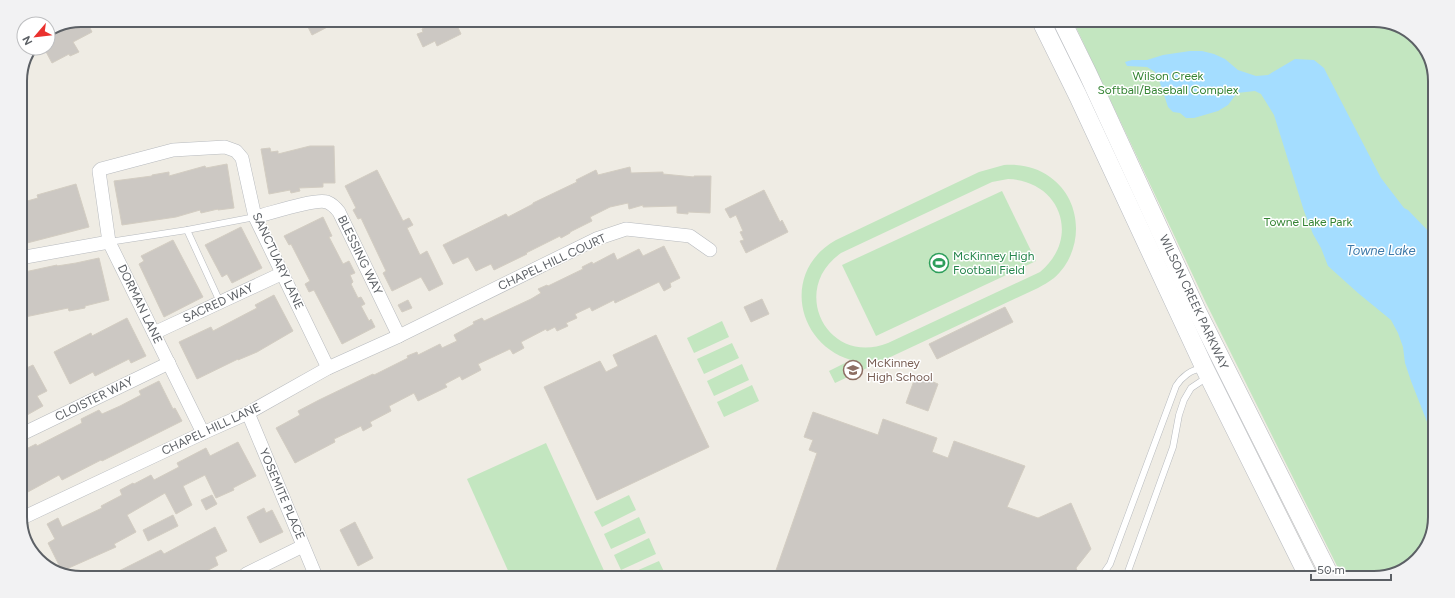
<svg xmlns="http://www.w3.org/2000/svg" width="1455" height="598" font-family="Figtree,sans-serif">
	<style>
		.green { fill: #c3e6c0; fill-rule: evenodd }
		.water { fill: #a4ddff }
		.building { fill: #ccc8c3; stroke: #d3cdc2 }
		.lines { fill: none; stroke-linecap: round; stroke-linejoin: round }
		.lane-casing { stroke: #b7babe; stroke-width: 7 }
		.street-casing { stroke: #b7babe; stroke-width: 14 }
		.secondary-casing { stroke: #b8bbc0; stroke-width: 19 }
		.lane { stroke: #fff; stroke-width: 6 }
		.street { stroke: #fff; stroke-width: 13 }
		.secondary { stroke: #fff; stroke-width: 18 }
		.labels { text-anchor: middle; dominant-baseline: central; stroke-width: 3; stroke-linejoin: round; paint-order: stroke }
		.park-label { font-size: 12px; fill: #358434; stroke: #fff }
		.street-label { font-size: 12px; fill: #5c6065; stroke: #fff }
		.leisure-label { font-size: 12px; fill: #27864d; stroke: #fff; text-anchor: start }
		.education-label { font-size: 12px; fill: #785e54; stroke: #fff; text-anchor: start }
		.water-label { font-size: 13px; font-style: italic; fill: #3d79a9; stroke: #fff }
		.rim { fill: none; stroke: #5c6065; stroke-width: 2 }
	</style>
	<rect width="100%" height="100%" fill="#efece4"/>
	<g class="green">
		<polygon points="1074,23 1397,25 1425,47 1435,78 1430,540 1408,568 1374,578 1343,578 1206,303"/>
		<path d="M1004 165C1021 164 1036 167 1050 177 1084 201 1084 252 1054 278 1049 282 1043 285 1038 288L835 383 829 371 851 360C795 343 782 270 836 240L979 172ZM1008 179C1061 181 1081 238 1040 272L888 343C828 367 788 290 841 253L992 182Z"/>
		<polygon points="1002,191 1036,261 876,336 842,265"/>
		<polygon points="722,321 729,337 694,353 687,338"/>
		<polygon points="732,343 739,358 704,374 697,359"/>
		<polygon points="742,364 749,380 714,396 707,381"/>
		<polygon points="752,385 759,401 724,417 717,402"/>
		<polygon points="546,443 606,575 510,575 467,479"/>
		<polygon points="629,495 636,510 602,527 594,512"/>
		<polygon points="639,517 646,533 611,549 604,534"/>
		<polygon points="649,538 656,554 621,570 614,555"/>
		<polygon points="659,561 666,576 627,575"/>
	</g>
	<polygon class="water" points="1190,51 1202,51 1214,54 1225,59 1238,70 1256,76 1268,75 1295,59 1314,60 1324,68 1327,74 1381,178 1404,208 1408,210 1433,236 1431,432 1411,381 1405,363 1403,347 1398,333 1391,320 1358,293 1328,266 1321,248 1313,234 1304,211 1274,115 1261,94 1255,91 1237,93 1228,105 1218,111 1194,118 1186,118 1180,113 1173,112 1168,107 1159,80 1155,72 1147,67 1127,66 1125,62 1132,60 1147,60 1163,55"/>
	<g class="building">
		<polygon points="81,20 86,20 92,32 73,42 79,52 70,56 69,54 52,63 44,48 48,48 48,34"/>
		<polygon points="305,21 339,21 312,35"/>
		<polygon points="425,21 455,21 461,34 437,46 435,41 423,47 417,34 423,32 422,29 428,26"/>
		<polygon points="310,146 334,146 335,183 323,183 323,187 299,188 300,191 291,193 290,190 269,194 261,149 270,148 271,152 278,151 278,154"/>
		<polygon points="227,164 234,208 218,210 218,209 201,213 200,210 176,217 122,225 114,181 152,176 152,175 169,172 169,176 205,166 206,168"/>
		<polygon points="630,167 631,173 663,172 663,174 694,177 694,176 711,176 710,213 688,212 688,214 677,213 677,206 643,207 643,205 629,209 628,203 610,207 590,217 592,221 570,232 570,233 561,238 560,236 526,253 527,254 494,270 491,264 476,271 468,257 453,264 443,245 506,214 508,217 533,204 533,203 577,182 576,180 596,170 598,175"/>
		<polygon points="377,170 403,221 409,218 413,225 407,228 420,255 427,251 443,284 429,291 421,277 392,291 383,273 386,271 361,218 358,219 353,210 356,208 345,186"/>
		<polygon points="76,184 89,227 27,243 27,241 20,243 20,203 38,198 37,195"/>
		<polygon points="764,190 780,222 782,220 788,232 746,253 740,241 744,240 740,232 743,231 736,215 730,218 725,209"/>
		<polygon points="323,217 332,236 329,237 343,264 349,261 355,273 350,275 353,282 351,284 358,298 361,297 365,304 361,306 369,321 371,319 375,327 342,344 314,290 309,292 305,284 310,281 291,244 289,245 284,236"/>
		<polygon points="241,227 262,268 232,283 227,274 222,277 205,245"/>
		<polygon points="173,240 203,297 164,317 139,264 144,261 141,256"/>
		<polygon points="664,246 680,278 670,283 671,287 664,291 659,282 615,303 614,300 592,311 590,307 575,314 577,318 566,323 568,326 557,331 555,327 547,331 546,329 521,342 524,348 513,354 510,349 478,364 481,370 462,380 460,376 445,384 447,387 418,401 414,393 389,406 391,411 370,422 372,426 363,431 361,426 355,429 334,439 335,442 295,463 276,428 300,415 298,411 319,400 373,374 374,375 408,358 407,356 417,352 418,355 440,344 442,348 457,341 454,335 474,324 473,322 482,318 484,321 531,299 541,293 538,289 547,285 548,286 583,269 582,267 592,262 593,264 614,253 617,260 639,249 643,256"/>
		<polygon points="99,258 109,300 85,306 85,308 69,311 68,308 25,317 24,314 20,315 20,273 57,265 57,266 76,263"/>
		<polygon points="274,295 293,331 257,352 238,360 238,359 197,379 179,342 211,327 213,331 257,308 255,305"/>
		<polygon points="762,299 769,314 751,322 744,307"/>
		<polygon points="408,300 412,308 402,312 398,305"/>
		<polygon points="1005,307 1013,322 937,359 929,344"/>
		<polygon points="127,318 146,356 131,363 129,359 95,376 93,372 70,384 54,352 91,333 92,336"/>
		<polygon points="656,335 709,447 597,500 544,387 600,361 606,372 618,366 613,355"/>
		<polygon points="33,365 47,391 37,396 43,406 20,419 20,371"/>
		<polygon points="916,375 938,384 928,411 906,403"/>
		<polygon points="159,381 173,409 175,408 182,421 102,461 101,460 62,480 59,475 26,493 20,480 20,452 36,444 37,446 82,423 81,419 99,410 102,414 120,406 141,395 139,391"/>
		<polygon points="813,412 878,435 883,419 937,438 932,452 948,458 954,441 1025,466 1007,507 1038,518 1071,503 1091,549 1076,568 1078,573 1070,577 774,576 817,453 809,450 813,440 804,437"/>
		<polygon points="238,442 256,476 233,488 234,490 216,498 205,475 183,486 192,505 176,514 165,493 127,515 136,532 114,544 116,547 62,571 48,543 55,539 47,524 58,518 62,527 102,508 101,506 122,495 120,490 133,483 134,484 151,475 154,480 179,467 177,463 206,448 210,456"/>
		<polygon points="212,495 217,504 206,510 201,500"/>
		<polygon points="264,508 266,513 272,510 283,532 260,543 247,517"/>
		<polygon points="173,515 178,526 148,541 143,530"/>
		<polygon points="355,522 373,558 358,566 340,530"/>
		<polygon points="215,527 227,551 215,557 218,565 201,574 192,574 191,570 183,574 113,574 161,550 164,554"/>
	</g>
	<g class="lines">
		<defs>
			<g id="lane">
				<polyline points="187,230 220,302"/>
				<polyline points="109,242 187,230 255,217"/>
				<path d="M1101 577 1110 564 1176 386C1181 378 1192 368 1202 369"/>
				<polyline points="1126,577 1173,447 1179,415 1184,400 1191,388 1203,380 1204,375"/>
			</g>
			<g id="street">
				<path d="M255 217C269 214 315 198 327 202 332 204 336 208 339 212L399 336"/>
				<polyline points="20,258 109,242"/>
				<polyline points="154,333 283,273"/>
				<polyline points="248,413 315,574"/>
				<polyline points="203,433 109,242 99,171 101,169 173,150 225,147 236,151 242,158 255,217 328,368"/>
				<polyline points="20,435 169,363"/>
				<polyline points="20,519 203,433 248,413 328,368 399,336 596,239 626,229 690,236 710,250"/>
				<polyline points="246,574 303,546"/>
			</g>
			<g id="secondary">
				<polyline points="1042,23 1078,96 1205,369 1309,578"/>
				<polyline points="1063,23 1088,74 1197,311 1331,578"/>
			</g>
		</defs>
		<use href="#lane" class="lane-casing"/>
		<use href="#street" class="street-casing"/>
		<use href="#secondary" class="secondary-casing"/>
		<use href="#lane" class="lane"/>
		<use href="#street" class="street"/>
		<use href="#secondary" class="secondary"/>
	</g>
	<defs>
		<symbol id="stadium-ring" viewBox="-11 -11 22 22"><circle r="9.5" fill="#fff" stroke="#2e9e5b" stroke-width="1.5"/><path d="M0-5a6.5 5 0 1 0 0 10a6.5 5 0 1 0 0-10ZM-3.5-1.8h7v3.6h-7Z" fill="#2e9e5b"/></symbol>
		<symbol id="school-ring" viewBox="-11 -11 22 22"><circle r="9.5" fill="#fff" stroke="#8d6e63" stroke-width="1.5"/><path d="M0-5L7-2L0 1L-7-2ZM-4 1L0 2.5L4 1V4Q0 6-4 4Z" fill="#8d6e63"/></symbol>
	</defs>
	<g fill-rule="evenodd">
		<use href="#stadium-ring" x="928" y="252" width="22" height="22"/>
		<use href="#school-ring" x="842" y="359" width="22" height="22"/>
	</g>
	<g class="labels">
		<g class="park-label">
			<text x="1168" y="76">Wilson Creek<tspan x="1168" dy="14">Softball/Baseball Complex</tspan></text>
			<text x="1308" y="222">Towne Lake Park</text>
		</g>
		<g class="street-label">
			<text transform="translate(360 255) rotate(64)">BLESSING WAY</text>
			<text transform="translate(278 261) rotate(65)">SANCTUARY LANE</text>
			<text transform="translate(552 262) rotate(-25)">CHAPEL HILL COURT</text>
			<text transform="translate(1194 302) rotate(65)">WILSON CREEK PARKWAY</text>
			<text transform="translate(218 303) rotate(-25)">SACRED WAY</text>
			<text transform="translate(140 304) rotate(64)">DORMAN LANE</text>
			<text transform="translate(94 399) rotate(-26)">CLOISTER WAY</text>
			<text transform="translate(211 429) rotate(-25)">CHAPEL HILL LANE</text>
			<text transform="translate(282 494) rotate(67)">YOSEMITE PLACE</text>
		</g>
		<g class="leisure-label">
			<text x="953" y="256">McKinney High<tspan x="953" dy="14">Football Field</tspan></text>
		</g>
		<g class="education-label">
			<text x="867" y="363">McKinney<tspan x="867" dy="14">High School</tspan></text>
		</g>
		<g class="water-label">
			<text x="1381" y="250">Towne Lake</text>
		</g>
	</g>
	<path d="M0 0H1455V598H0ZM81 27H1374A54 54 0 0 1 1428 81V517A54 54 0 0 1 1374 571H81A54 54 0 0 1 27 517V81A54 54 0 0 1 81 27Z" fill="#f2f2f3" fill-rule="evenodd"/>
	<path class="rim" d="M81 27H1374A54 54 0 0 1 1428 81V517A54 54 0 0 1 1374 571H81A54 54 0 0 1 27 517V81A54 54 0 0 1 81 27Z"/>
	<g transform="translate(36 36) rotate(242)"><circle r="19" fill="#ffffff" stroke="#bebfc1"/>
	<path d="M0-3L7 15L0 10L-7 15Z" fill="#ea312e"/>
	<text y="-6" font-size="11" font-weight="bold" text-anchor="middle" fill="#5c6065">N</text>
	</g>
	<path d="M1311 574v6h80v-6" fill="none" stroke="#5c6065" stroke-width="2"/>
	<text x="1317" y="574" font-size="12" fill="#5c6065" stroke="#ffffff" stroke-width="3" paint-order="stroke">50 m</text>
</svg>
